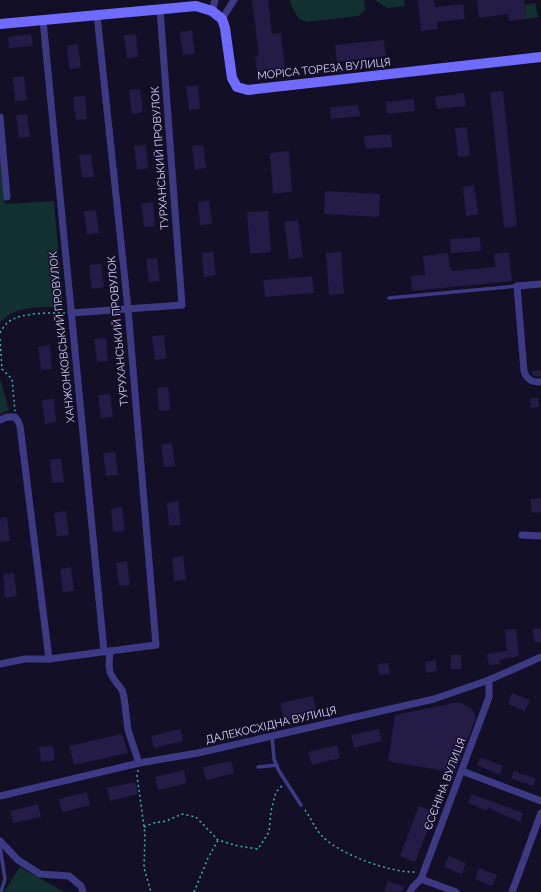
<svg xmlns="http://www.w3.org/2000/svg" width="541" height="892" font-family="Raleway,sans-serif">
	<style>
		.green { fill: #12302f }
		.building { fill: #241b47 }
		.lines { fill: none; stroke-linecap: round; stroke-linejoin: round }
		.path { stroke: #2fb8b0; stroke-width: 1.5; stroke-dasharray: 2 3; stroke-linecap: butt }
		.lane { stroke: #3d3a85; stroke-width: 3.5 }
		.street { stroke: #3d3a85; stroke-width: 7 }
		.secondary { stroke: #6f6bff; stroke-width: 10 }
		.labels { text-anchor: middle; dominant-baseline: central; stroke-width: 3; stroke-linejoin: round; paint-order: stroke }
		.street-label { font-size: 11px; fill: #d9d4ff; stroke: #130f26 }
	</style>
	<rect width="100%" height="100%" fill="#130f26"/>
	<g class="green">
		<polygon points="290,0 364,0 365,10 358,16 307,22 299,19 292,7"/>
		<polygon points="375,0 404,0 405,6 387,8"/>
		<polygon points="535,3 538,17 526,19 524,5"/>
		<path d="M0 160 5 204 54 201 63 307C41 307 17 305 0 322Z"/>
		<polygon points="0,379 9,410 0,414"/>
		<polygon points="20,867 64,892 4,892"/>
	</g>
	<g class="building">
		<polygon points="252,0 268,0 272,34 281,33 285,68 257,71 255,57 259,56"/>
		<polygon points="418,0 434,0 435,7 463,4 465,19 437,22 438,29 421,31"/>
		<polygon points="477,0 524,0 526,19 509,21 508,14 479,18"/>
		<polygon points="192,30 195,54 183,55 180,32"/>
		<polygon points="31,34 33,46 9,48 8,37"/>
		<polygon points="136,34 138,57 127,59 124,35"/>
		<polygon points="384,40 386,56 337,62 335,45"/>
		<polygon points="78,44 81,68 69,69 67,46"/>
		<polygon points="24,76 27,100 15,101 13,77"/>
		<polygon points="198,85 200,109 189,110 186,86"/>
		<polygon points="140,89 143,112 132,114 129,90"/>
		<polygon points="503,91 517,226 504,228 490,92"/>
		<polygon points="464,93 466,106 437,109 435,97"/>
		<polygon points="85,96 87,119 76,120 73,97"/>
		<polygon points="414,99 415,111 387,114 386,102"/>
		<polygon points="358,105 360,116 331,119 330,107"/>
		<polygon points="27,114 30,137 19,138 16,115"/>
		<polygon points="467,127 470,156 458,157 455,128"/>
		<polygon points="391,134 392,147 366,149 364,136"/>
		<polygon points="146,145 148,168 137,170 134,146"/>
		<polygon points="203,145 206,168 195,170 192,146"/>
		<polygon points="289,151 292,192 273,194 270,153"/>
		<polygon points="91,154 94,177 82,178 79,155"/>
		<polygon points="474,185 478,214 466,216 463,187"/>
		<polygon points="325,191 380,194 379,217 324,214"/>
		<polygon points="209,200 212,224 200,225 198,202"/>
		<polygon points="153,202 155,226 144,227 141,204"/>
		<polygon points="96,210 99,233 87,235 84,211"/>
		<polygon points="268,211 271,252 250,254 247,212"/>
		<polygon points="298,220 303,258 289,259 284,222"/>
		<polygon points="480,237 481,251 451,253 450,239"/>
		<polygon points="213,252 216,275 204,277 202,253"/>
		<polygon points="341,252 344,294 329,295 326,253"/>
		<polygon points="509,252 512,281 412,291 411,276 425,275 423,256 448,253 450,268 453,271 495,267 494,254"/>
		<polygon points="157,258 160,281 149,282 146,259"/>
		<polygon points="101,264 104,287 92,289 89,265"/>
		<polygon points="312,276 314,293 265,297 263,280"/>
		<polygon points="164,335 166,358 155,360 152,336"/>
		<polygon points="106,338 108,361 97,362 94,339"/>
		<polygon points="50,345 52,369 41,370 38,347"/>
		<polygon points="541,370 541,377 532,375 532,371"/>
		<polygon points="168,387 171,410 159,411 157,388"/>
		<polygon points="110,394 113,417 101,418 98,395"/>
		<polygon points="530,398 538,398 539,407 531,408"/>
		<polygon points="54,399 56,422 45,424 42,400"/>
		<polygon points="172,443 175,466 164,467 161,444"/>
		<polygon points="115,452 118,475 106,476 103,453"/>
		<polygon points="61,458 64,482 52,483 50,460"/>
		<polygon points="541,498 541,512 532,513 530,499"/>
		<polygon points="178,501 181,525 169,526 167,503"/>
		<polygon points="122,507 125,531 113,532 111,509"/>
		<polygon points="66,511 69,535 57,536 54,513"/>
		<polygon points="7,517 10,541 0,542 0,518"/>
		<polygon points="183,556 186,580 174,581 172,558"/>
		<polygon points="127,561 130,585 119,586 116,563"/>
		<polygon points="71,567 74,591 63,592 60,569"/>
		<polygon points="14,573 17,596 5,598 3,574"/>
		<polygon points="541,628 541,642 535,643 532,629"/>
		<polygon points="516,629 519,656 499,660 500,664 489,665 487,654 507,651 505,630"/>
		<rect x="451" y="655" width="10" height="14"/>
		<polygon points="436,660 437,671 426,673 425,662"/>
		<polygon points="388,663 390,674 379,675 378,664"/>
		<polygon points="512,693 530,700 525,711 508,704"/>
		<polygon points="313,696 317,714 284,721 280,703"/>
		<polygon points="459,702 472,709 476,717 455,773 388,761 395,715"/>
		<polygon points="180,729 183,741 154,748 151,736"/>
		<polygon points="379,729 382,741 354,748 351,735"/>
		<polygon points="122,734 128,753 74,765 69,746"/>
		<polygon points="337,745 340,758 312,765 308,752"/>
		<polygon points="53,746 55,760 41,762 39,747"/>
		<polygon points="480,757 503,766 500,775 477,765"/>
		<polygon points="231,761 234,773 206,780 203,767"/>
		<polygon points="184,770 187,783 158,790 155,777"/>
		<polygon points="514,771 536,779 533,786 511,778"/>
		<polygon points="135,782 138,794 110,801 107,788"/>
		<polygon points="87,792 90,805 62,812 59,799"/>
		<polygon points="472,794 523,813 520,822 488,808 487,811 468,803"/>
		<polygon points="38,804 41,817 13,823 10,811"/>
		<polygon points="419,806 435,812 415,862 400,856"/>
		<polygon points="449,856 466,863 462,874 444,867"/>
		<polygon points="479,868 497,875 492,886 475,879"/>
		<polygon points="388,881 404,887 402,892 384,892"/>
	</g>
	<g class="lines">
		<g class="path">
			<path d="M0 333C2 329 5 325 7 323 19 312 50 313 65 313"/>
			<polyline points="0,339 2,369 12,379 15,411"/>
			<polyline points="138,770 137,776 145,834 144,868 151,892"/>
			<path d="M305 810C311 818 316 831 324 838 342 855 391 873 416 872"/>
			<polyline points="144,827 153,823 166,821 182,814 196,817 218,840 238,846 258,849 269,832 271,811 276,792 283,785"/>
			<polyline points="194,892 208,858 218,840"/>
		</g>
		<g class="lane">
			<polyline points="389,298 517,286"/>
			<polyline points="272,736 274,759 279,771 301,805"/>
			<polyline points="258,767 277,765"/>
			<polyline points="0,847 5,879 1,892"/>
		</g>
		<g class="street">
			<polyline points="212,11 215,0"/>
			<polyline points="222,19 234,0"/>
			<polyline points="43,20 104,651"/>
			<polyline points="0,117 7,197"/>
			<path d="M541 284 517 286 524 371C527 380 531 382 541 382"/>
			<polyline points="71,313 182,305 160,9"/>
			<polyline points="0,420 7,417 15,417 18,421 20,426 49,659"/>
			<polyline points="522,535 541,536"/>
			<polyline points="110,651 109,665 110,672 113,678 122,690 124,697 128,730 139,763"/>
			<polyline points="0,664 25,659 49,659 156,645 128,309 97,15"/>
			<polyline points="462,771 541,801"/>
			<polyline points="0,796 139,763 198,753 434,699 489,680 541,657"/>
			<polyline points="0,841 18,860 40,874 69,876 81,886 83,892"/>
			<polyline points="421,879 456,892"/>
			<polyline points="410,892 413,887 421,879 489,697 489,680"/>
			<polyline points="512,892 541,813"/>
		</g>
		<polyline class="secondary" points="0,24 196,6 212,11 222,19 225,28 232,78 237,87 248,90 541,57"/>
	</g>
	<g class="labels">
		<g class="street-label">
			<text transform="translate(324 69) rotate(-6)">МОРІСА ТОРЕЗА ВУЛИЦЯ</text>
			<text transform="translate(160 158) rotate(-94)">ТУРХАНСЬКИЙ ПРОВУЛОК</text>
			<text transform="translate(118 331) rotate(-95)">ТУРУХАНСЬКИЙ ПРОВУЛОК</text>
			<text transform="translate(62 337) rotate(-96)">ХАНЖОНКОВСЬКИЙ ПРОВУЛОК</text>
			<text transform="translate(271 725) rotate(-13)">ДАЛЕКОСХІДНА ВУЛИЦЯ</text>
			<text transform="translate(445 784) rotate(-69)">ЄСЄНІНА ВУЛИЦЯ</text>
		</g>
	</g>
</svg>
